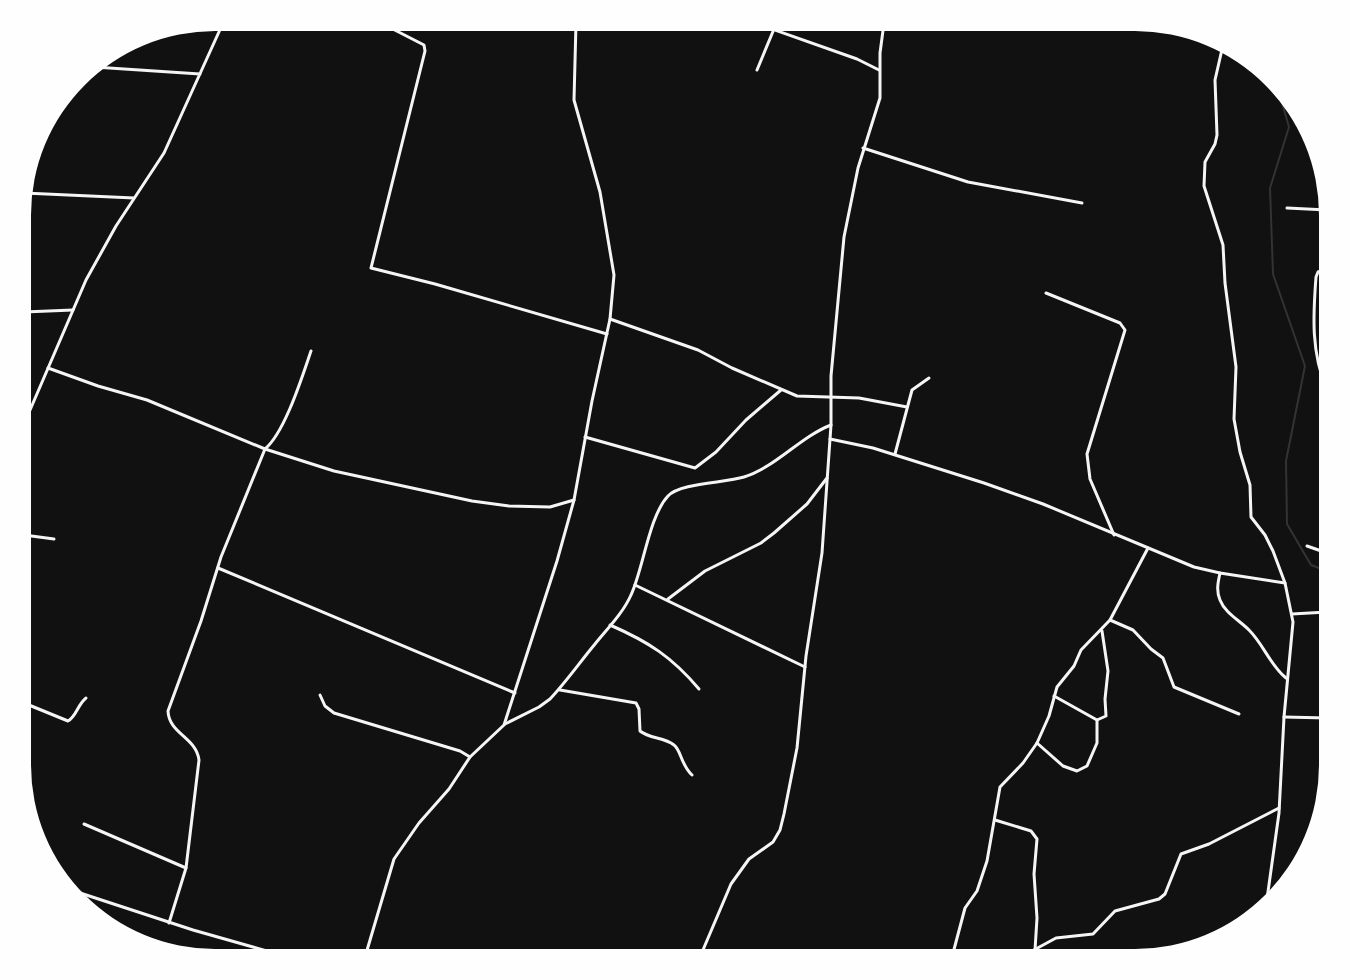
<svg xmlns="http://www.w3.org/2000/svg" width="1350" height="980" font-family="Helvetica,sans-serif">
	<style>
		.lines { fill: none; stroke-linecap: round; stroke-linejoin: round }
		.stream { stroke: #333; stroke-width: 2 }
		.minor { stroke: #f5f5f5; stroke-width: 3 }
	</style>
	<rect width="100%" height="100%" fill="#111"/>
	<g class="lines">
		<polyline class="stream" points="1280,96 1289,127 1270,188 1273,274 1305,366 1286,461 1287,524 1311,565 1327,571"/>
		<g class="minor">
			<polyline points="381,23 424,45 425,51 371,268 435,284 607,334"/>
			<polyline points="677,23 687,23"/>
			<polyline points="755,23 857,59 879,70"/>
			<polyline points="1223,45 1215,80 1217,135 1215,144 1205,162 1204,186 1223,245 1225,283 1236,367 1234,419 1240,452 1250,485 1251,517 1265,535 1273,551 1285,583 1293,622 1284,717 1279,813 1267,899"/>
			<polyline points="94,67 200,74"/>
			<polyline points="757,70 774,29"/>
			<polyline points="863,148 968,182 1082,203"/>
			<polyline points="24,193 134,198"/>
			<polyline points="1287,208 1327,210"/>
			<path d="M1327 269 1318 272 1316 277C1313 316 1311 353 1327 390"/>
			<polyline points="1046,293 1120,323 1125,330 1087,454 1090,479 1114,535"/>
			<polyline points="24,312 73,310"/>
			<polyline points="610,319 698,350 732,368 797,396 859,398 907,407"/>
			<polyline points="48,368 98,386 147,400 265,449 334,471 472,501 509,506 550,507 574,500"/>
			<polyline points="24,424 86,280 116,226 164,153 223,23"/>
			<polyline points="585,437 695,468 716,452 746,420 781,390"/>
			<polyline points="830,439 873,448 984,483 1043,504 1194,567 1220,573 1285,583"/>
			<polyline points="895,454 912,390 929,378"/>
			<polyline points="24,535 54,539"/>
			<polyline points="1307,546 1327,553"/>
			<polyline points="218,568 515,693"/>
			<path d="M1220 573C1218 582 1216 591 1220 600 1225 613 1239 620 1249 630 1264 645 1270 665 1286 678"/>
			<polyline points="635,585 805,667"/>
			<polyline points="668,599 705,571 761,543 774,533 807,504 827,478"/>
			<polyline points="1292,614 1327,612"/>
			<polyline points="1110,620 1133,630 1151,649 1163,658 1174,687 1239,714"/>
			<path d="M610 625C649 642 672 657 699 689"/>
			<polyline points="1324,672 1327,669"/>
			<path d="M560 690 636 703 639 709 640 731C650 739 664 737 674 745 681 750 681 765 692 775"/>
			<polyline points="320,695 325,706 334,713 460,751 470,757"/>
			<path d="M24 703 68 721C76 717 78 704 86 698"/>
			<polyline points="1284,717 1327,718"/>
			<polyline points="1097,720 1106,716 1105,699 1108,671 1102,631"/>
			<path d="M505 724 539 707 550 699C566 682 580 662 595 644 608 628 623 613 631 595 643 570 649 516 668 496 680 483 724 483 744 477 776 467 800 437 831 425"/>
			<polyline points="1037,743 1063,766 1077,771 1087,766 1097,743 1097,720 1054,696"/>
			<polyline points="995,820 1031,831 1037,839 1034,874 1037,918 1035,950"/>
			<polyline points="84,824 186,868"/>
			<polyline points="74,891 193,930 288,957"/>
			<path d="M169 923 186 868 199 760C196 737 169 734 168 711L201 621 221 557 265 449C285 432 302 377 311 351"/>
			<polyline points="365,957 394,859 419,823 449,789 470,757 504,725 557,561 574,500 592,401 610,319 614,275 600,192 574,100 576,23"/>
			<polyline points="700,957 731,884 749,859 773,842 780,830 784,814 797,748 806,656 822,553 831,425 831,376 844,237 858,168 880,98 880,53 884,23"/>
			<polyline points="952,957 965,908 977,891 987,861 1000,787 1023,763 1037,743 1049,716 1057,687 1074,666 1081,650 1110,620 1148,548"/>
			<polyline points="1021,957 1056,938 1093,934 1115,911 1159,899 1165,894 1181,854 1209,844 1279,808"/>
		</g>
	</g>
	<path d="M0 0H1350V980H0ZM215 31H1135A184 184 0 0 1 1319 215V765A184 184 0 0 1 1135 949H215A184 184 0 0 1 31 765V215A184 184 0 0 1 215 31Z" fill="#fefefe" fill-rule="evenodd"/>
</svg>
